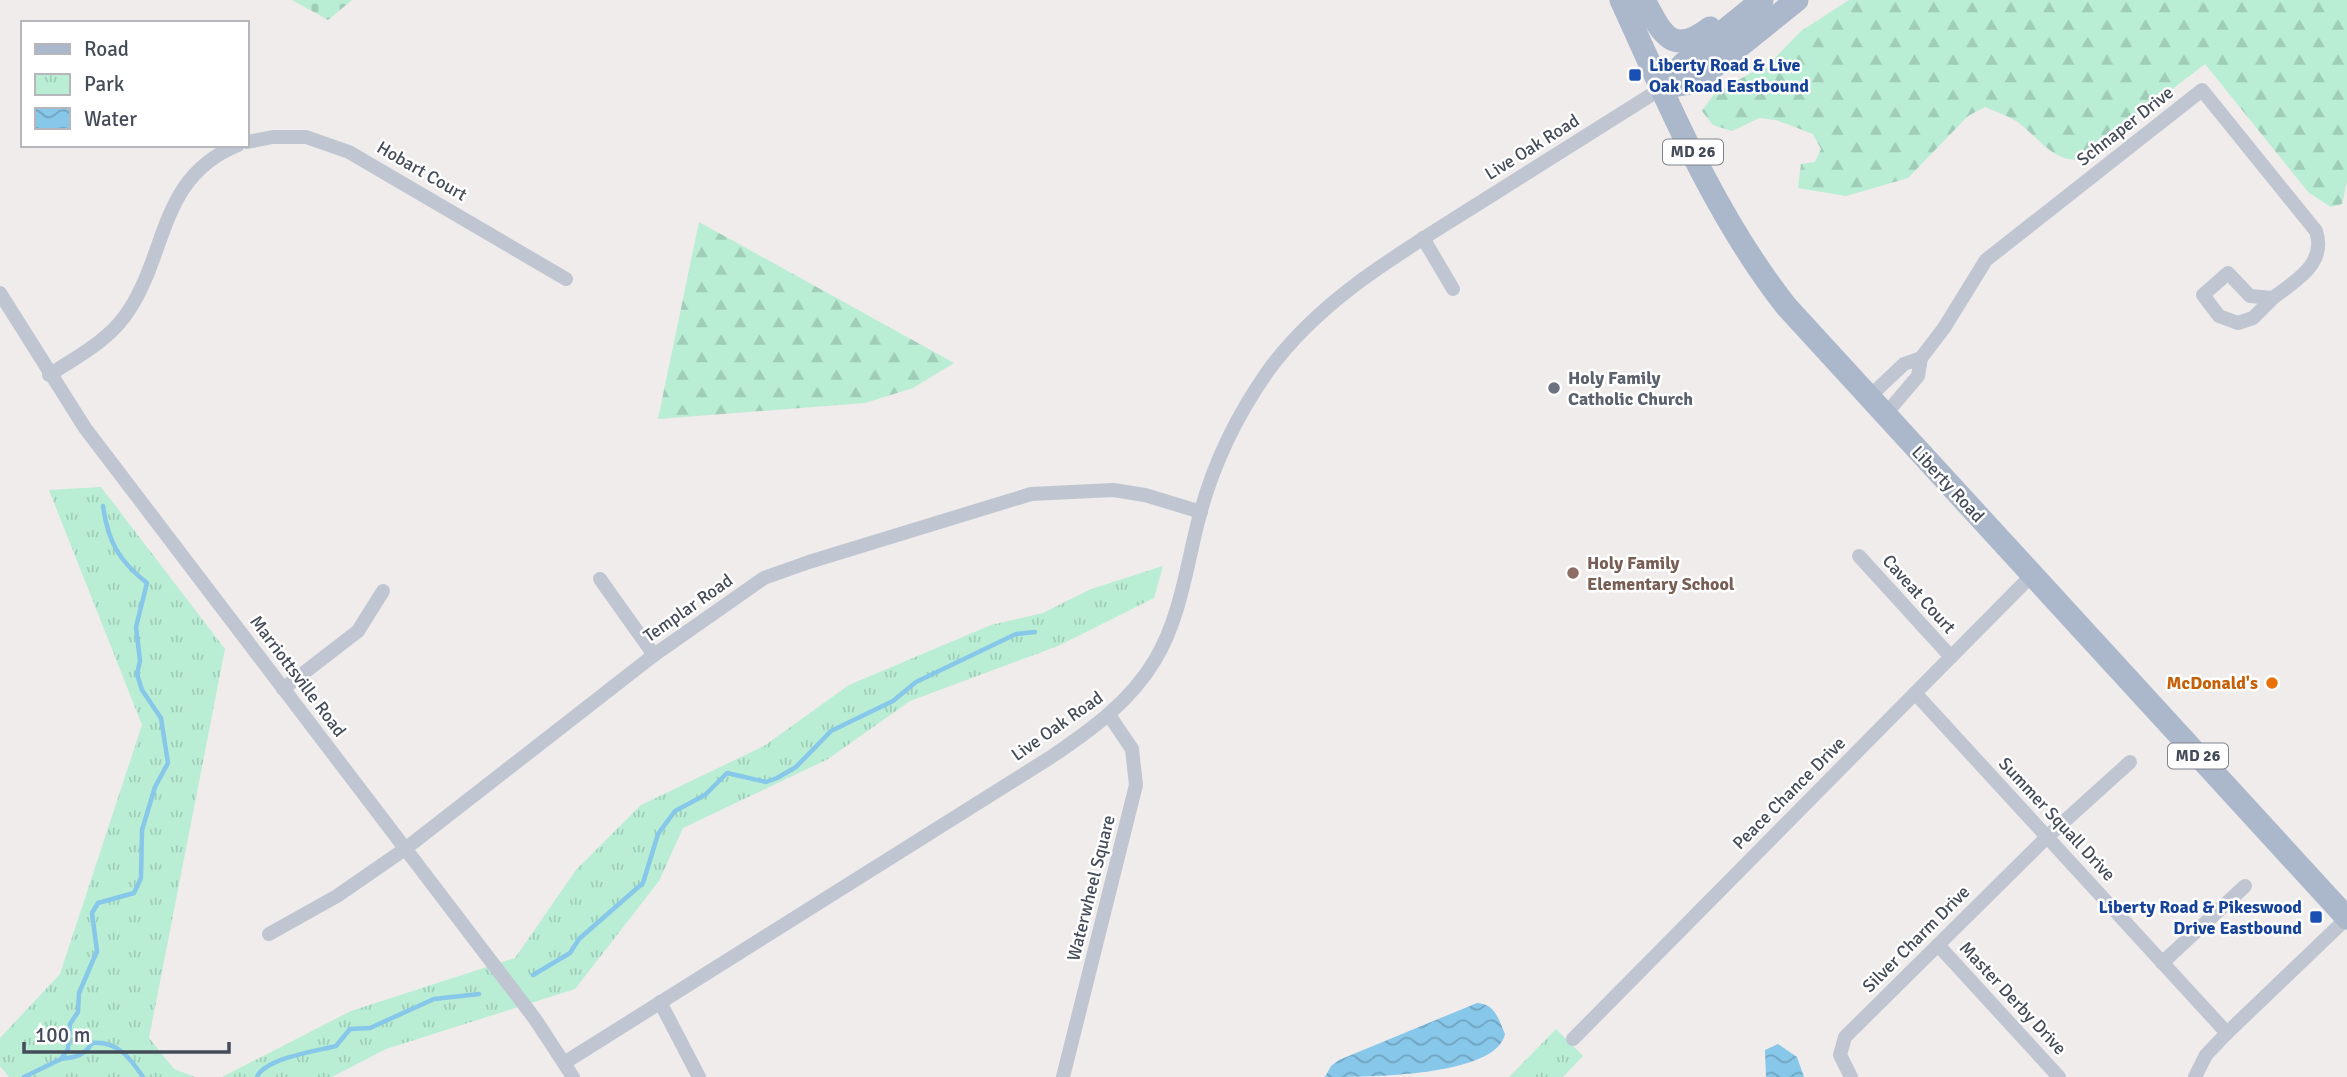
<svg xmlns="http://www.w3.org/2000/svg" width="2347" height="1077" font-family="Signika,sans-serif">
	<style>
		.forest { fill: url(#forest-firs) }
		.cemetery { fill: url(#cemetery-stones) }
		.park { fill: url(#park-tufts) }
		.water { fill: url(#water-waves) }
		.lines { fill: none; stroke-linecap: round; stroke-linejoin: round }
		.stream { stroke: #87c7e9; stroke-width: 4.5 }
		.street { stroke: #bfc6d1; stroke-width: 14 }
		.primary { stroke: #abb7cb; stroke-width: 23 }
		.transit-dot { fill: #1a4fb4; stroke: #fff; stroke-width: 2.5 }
		.worship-dot { fill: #6b7280; stroke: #fff; stroke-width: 2.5 }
		.education-dot { fill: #8d6e63; stroke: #fff; stroke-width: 2.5 }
		.food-dot { fill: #e8710a; stroke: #fff; stroke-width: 2.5 }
		.labels { text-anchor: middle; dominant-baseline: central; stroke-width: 5; stroke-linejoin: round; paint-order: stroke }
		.shield { fill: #fff; stroke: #7d828b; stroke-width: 2 }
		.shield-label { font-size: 16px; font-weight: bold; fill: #454c59 }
		.transit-label { font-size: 18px; font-weight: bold; fill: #164399; stroke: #fff; text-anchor: start }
		.street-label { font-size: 18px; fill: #454c59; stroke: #fff }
		.worship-label { font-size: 18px; font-weight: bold; fill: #5b616d; stroke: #fff; text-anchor: start }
		.education-label { font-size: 18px; font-weight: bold; fill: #785e54; stroke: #fff; text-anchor: start }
		.food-label { font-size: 18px; font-weight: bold; fill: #c56008; stroke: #fff; text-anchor: end }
	</style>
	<defs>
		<pattern id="forest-firs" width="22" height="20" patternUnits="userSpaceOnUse" patternTransform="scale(1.75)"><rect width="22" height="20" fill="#b9edd4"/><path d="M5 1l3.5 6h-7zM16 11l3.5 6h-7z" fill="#a0cdb8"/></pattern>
		<pattern id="cemetery-stones" width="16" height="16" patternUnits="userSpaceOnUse" patternTransform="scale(1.75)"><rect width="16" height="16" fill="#b9edd4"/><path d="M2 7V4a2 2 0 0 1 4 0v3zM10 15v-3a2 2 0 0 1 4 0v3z" fill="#a0cdb8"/></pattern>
		<pattern id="park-tufts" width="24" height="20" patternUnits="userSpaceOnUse" patternTransform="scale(1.75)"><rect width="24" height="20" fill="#b9edd4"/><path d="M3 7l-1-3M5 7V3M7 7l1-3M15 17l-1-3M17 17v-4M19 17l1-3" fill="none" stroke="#a0cdb8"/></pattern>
		<pattern id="water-waves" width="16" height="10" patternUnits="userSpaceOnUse" patternTransform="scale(1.75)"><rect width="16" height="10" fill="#87c7e9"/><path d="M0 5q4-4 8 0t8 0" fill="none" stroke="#70a4c0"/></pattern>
	</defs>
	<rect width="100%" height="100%" fill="#efeceb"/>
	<g class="forest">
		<path d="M1849 0H2347V182L2342 204 2331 207 2309 193 2205 64 2080 160C2052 161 2041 140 2020 124 2011 116 1996 112 1985 107L1968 116 1908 178 1846 196 1798 188 1801 164 1815 162 1821 149 1813 134 1776 120 1759 118 1732 131 1713 125 1702 111 1714 94 1772 61 1801 31Z"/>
		<polygon points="699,222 954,363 913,388 865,403 658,419"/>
	</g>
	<polygon class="cemetery" points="292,0 352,0 328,20"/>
	<g class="park">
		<polygon points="101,487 225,649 149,1038 174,1069 195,1077 9,1077 0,1066 0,1038 60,974 142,725 49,490"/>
		<polygon points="1163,566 1154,598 1058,646 910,701 828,759 683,828 659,881 575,989 386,1049 332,1077 222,1077 351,1011 515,958 576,870 641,805 764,746 849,685 991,625 1043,613 1091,589"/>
		<polygon points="1556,1029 1583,1056 1563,1077 1509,1077"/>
	</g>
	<g class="water">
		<path d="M1477 1003C1495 1004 1498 1018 1505 1034 1496 1077 1366 1077 1325 1077L1331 1066 1339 1060Z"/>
		<polygon points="1778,1044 1797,1057 1804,1077 1766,1077 1765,1050"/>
	</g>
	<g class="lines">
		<g class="stream">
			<polyline points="533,975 570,953 579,939 643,883 658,834 675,811 705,795 727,773 766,782 777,778 796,767 831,731 893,701 916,682 1016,634 1035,632"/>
			<path d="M61 1059C76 1057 84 1056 92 1043 118 1041 130 1058 143 1077"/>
			<path d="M24 1077 61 1059 68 1049 70 1024 78 1012 79 993 97 951 92 913 98 903 134 893 141 878 142 830 155 787 168 763 161 718 142 690 137 674 140 661 136 627 147 583C119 561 108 542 103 506"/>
			<path d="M257 1077C265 1058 317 1051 336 1046L350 1029 370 1028 434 999 479 994"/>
		</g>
		<g class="street">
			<polyline points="247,142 273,137 306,137 349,152 566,279"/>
			<polyline points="1423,238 1453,289"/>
			<polyline points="0,293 85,428 535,1019 573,1077"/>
			<path d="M49 375C80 355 112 339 131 307 168 247 161 176 238 145"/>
			<polyline points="1868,398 1904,364 1921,358"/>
			<path d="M1884 416 1918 376 1921 358 1944 328 1986 260 2202 90 2316 231C2327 264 2295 281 2273 298L2250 296 2228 273 2203 295 2219 316 2238 323 2253 318 2273 298"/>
			<polyline points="1859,556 1951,657"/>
			<polyline points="600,579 654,655"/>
			<polyline points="283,689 358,631 383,591"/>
			<polyline points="1915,693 2227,1033"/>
			<polyline points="269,934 337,896 405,849 654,655 764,578 809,562 1031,494 1113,490 1145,495 1201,512"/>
			<polyline points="1938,945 2059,1077"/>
			<polyline points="2162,963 2245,886"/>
			<polyline points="660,1002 699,1077"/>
			<polyline points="1573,1039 2032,575"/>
			<path d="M564 1063 1051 757C1091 730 1130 702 1155 660 1181 617 1187 562 1200 514 1214 462 1237 415 1268 371 1321 298 1399 254 1473 207 1536 167 1599 128 1662 88"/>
			<polyline points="1063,1077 1136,785 1132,749 1109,715"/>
			<polyline points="1851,1077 1840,1055 1845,1037 2047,837 2130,762"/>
			<polyline points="2195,1077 2206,1055 2227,1033 2347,918"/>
		</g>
		<g class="primary">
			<path d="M1621 0C1669 105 1714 214 1786 306L2347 918"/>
			<path d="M1644 0C1662 34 1672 57 1710 28"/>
			<polyline points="1662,88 1695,82 1797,0"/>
			<polyline points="1662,88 1683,64 1762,0"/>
		</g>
	</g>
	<g class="transit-dot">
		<rect x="1628" y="68" width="14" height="14" rx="3.5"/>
		<rect x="2309" y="910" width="14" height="14" rx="3.5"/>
	</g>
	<circle class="worship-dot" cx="1554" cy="388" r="7"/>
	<circle class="education-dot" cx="1573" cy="573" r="7"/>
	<circle class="food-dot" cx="2272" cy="683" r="7"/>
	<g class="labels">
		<g class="shield">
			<rect x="1663" y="139.5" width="60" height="25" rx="5"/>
			<rect x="2168" y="743.5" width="60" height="25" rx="5"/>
		</g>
		<g class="shield-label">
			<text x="1693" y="152">MD 26</text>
			<text x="2198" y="756">MD 26</text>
		</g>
		<g class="transit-label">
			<text x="1649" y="65">Liberty Road &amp; Live<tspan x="1649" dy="21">Oak Road Eastbound</tspan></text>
			<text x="2302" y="907" text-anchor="end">Liberty Road &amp; Pikeswood<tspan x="2302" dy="21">Drive Eastbound</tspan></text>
		</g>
		<g class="street-label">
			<text transform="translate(2125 126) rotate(-38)">Schnaper Drive</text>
			<text transform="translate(1532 147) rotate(-32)">Live Oak Road</text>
			<text transform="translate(422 171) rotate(30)">Hobart Court</text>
			<text transform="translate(1948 484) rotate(47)">Liberty Road</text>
			<text transform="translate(1919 594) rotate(48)">Caveat Court</text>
			<text transform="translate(688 608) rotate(-35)">Templar Road</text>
			<text transform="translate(298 676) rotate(53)">Marriottsville Road</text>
			<text transform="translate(1057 726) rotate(-35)">Live Oak Road</text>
			<text transform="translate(1789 793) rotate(-45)">Peace Chance Drive</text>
			<text transform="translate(2057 819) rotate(47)">Summer Squall Drive</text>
			<text transform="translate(1091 888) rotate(-76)">Waterwheel Square</text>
			<text transform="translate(1916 939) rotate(-45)">Silver Charm Drive</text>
			<text transform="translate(2013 998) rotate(47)">Master Derby Drive</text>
		</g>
		<g class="worship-label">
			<text x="1568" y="378">Holy Family<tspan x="1568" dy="21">Catholic Church</tspan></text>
		</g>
		<g class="education-label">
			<text x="1587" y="563">Holy Family<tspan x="1587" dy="21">Elementary School</tspan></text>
		</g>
		<g class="food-label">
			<text x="2258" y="683">McDonald's</text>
		</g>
	</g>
	<rect x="21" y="21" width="228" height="126" fill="#ffffff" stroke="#b5b7bd" stroke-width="2"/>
	<rect x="35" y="44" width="35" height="10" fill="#abb7cb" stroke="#b5b7bd" stroke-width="2"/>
	<text x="84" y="56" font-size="21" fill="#454c59">Road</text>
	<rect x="35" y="74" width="35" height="21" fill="url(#park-tufts)" stroke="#b5b7bd" stroke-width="2"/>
	<text x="84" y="91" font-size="21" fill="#454c59">Park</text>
	<rect x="35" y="108" width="35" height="21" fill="url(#water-waves)" stroke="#b5b7bd" stroke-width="2"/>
	<text x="84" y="126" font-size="21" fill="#454c59">Water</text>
	<path d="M24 1042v10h205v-10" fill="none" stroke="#454c59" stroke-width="3.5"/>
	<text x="35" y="1042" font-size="21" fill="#454c59" stroke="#ffffff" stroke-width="5" paint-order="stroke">100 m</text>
</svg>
